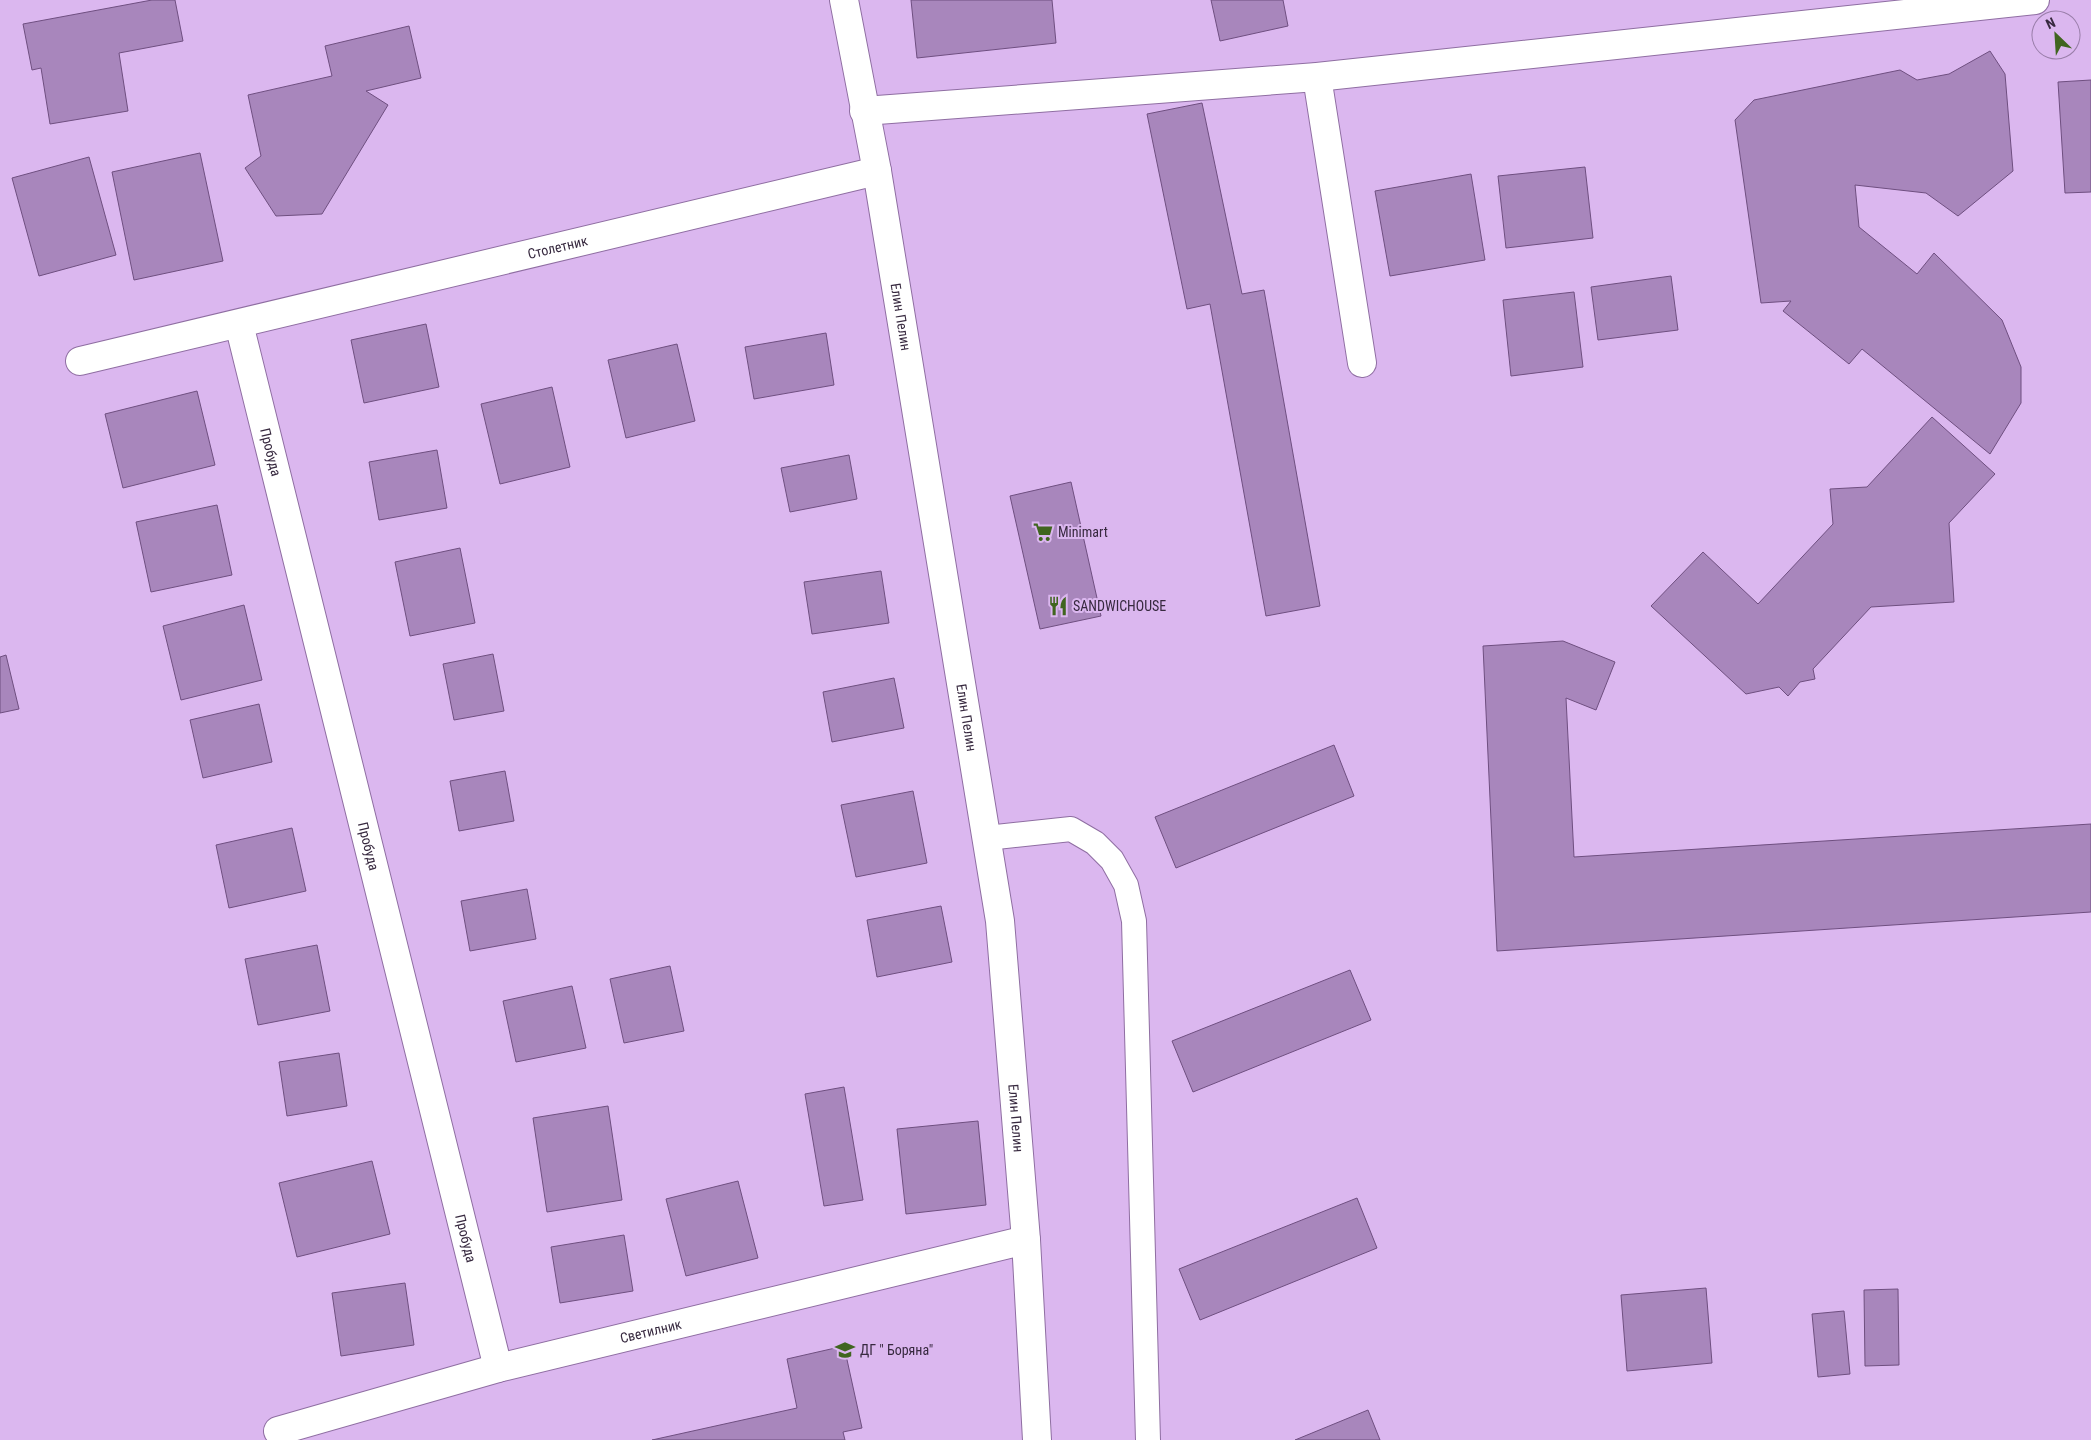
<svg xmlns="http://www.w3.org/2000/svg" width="2091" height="1440" font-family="'Roboto Condensed',sans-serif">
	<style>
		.building { fill: #a886bc; stroke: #6f4f80 }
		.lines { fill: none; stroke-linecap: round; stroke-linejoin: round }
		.lane-casing { stroke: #8f6ea2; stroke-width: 26 }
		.street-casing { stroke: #8f6ea2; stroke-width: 30 }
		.secondary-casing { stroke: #8f6ea2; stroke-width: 30 }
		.lane { stroke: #fff; stroke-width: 24 }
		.street { stroke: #fff; stroke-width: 28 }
		.secondary { stroke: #fff; stroke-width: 28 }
		.labels { text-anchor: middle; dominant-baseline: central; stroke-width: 4; stroke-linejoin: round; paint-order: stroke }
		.street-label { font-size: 14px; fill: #37293f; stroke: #dbb7ef }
		.poi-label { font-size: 14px; fill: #37293f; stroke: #dbb7ef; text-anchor: start }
	</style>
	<rect width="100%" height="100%" fill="#dbb7ef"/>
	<g class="building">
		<polygon points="152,0 175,0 183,41 119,53 128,111 50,124 41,68 32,70 23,24"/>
		<polygon points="911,0 1052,0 1056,43 917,58"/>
		<polygon points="1211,0 1283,0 1288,26 1220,41"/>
		<polygon points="409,26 421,78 366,91 388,105 322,214 276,216 245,168 261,156 248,95 332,76 325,46"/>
		<polygon points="1990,51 2005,74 2013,171 1958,216 1926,193 1855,185 1859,227 1917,274 1934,253 2002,320 2021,367 2021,403 1990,454 1862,349 1849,364 1783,311 1791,301 1761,303 1735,120 1754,100 1900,70 1917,80 1949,74"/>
		<polygon points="2091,80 2091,192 2065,193 2058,82"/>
		<polygon points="1202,103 1242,294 1264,290 1320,606 1266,616 1210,304 1187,309 1147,114"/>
		<polygon points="200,153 223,261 134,280 112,172"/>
		<polygon points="89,157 116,255 39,276 12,178"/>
		<polygon points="1585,167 1593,238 1506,248 1498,176"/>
		<polygon points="1471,174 1485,260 1390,276 1375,191"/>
		<polygon points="1671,276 1678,330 1598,340 1591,287"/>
		<polygon points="1574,292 1583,367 1511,376 1503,300"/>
		<polygon points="426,324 439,387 364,403 351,340"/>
		<polygon points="826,333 834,385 754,399 745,347"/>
		<polygon points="677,344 695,421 626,438 608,360"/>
		<polygon points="552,387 570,467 500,484 481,404"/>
		<polygon points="197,391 215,465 123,488 105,414"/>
		<polygon points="1932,417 1995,474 1949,523 1954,602 1871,607 1813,669 1815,679 1800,682 1788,696 1779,687 1746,694 1651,606 1703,552 1758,604 1833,524 1830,489 1867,487"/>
		<polygon points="437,450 447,508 379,520 369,462"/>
		<polygon points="849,455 857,499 790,512 781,468"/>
		<polygon points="1071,482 1101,616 1040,629 1010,496"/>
		<polygon points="217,505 232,575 151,592 136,522"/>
		<polygon points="460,548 475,623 410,636 395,562"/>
		<polygon points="881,571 889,623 812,634 804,582"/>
		<polygon points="244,605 262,680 181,700 163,626"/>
		<polygon points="1563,641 1615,662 1596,710 1566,698 1574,857 2091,824 2091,912 1497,951 1483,646"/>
		<polygon points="493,654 504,711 454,720 443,664"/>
		<polygon points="6,655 19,709 0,713 0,657"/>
		<polygon points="894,678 904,728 832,742 823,692"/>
		<polygon points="259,704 272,762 203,778 190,720"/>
		<polygon points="1334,745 1354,796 1176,868 1155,817"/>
		<polygon points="505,771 514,821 459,831 450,781"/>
		<polygon points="913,791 927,863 856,877 841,805"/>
		<polygon points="292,828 306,891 229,908 216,845"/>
		<polygon points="527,889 536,939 470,951 461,901"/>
		<polygon points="941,906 952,962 877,977 867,920"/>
		<polygon points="317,945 330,1011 258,1025 245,959"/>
		<polygon points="670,966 684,1031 624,1043 610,979"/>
		<polygon points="1350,970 1371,1020 1193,1092 1172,1041"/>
		<polygon points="572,986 586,1048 516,1062 503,1001"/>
		<polygon points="339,1053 347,1106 287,1116 279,1062"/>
		<polygon points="844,1087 863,1200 824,1206 805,1094"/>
		<polygon points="608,1106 622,1200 547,1212 533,1118"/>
		<polygon points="978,1121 986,1205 906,1214 897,1129"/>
		<polygon points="372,1161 390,1234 297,1257 279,1183"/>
		<polygon points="738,1181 758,1258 686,1276 666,1199"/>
		<polygon points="1357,1198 1377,1248 1200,1320 1179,1269"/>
		<polygon points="624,1235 633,1291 560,1303 551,1247"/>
		<polygon points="405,1283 414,1345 341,1356 332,1293"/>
		<polygon points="1706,1288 1712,1363 1627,1371 1621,1295"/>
		<polygon points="1898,1289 1899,1365 1865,1366 1864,1290"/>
		<polygon points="1844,1311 1850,1374 1818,1377 1812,1314"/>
		<polygon points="844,1346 862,1428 843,1432 845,1440 652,1440 797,1408 787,1359"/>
		<polygon points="1368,1410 1380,1440 1295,1440"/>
	</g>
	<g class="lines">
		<defs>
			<polyline id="lane" points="987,838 1071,829 1095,843 1112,860 1126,885 1134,921 1148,1440"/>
			<g id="street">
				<polyline points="1317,77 1362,363"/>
				<polyline points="864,111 1317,77 2035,0"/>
				<path id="s1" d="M239 324 498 1368"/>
				<path id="s2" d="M80 361 877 171"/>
				<path id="s3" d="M278 1431 498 1368 1026 1240"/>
			</g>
			<g id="secondary">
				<path id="s4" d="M844 0 877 171 1000 921 1026 1240 1037 1440"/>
			</g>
		</defs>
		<use href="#lane" class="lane-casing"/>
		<use href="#street" class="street-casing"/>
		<use href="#secondary" class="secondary-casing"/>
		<use href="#lane" class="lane"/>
		<use href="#street" class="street"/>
		<use href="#secondary" class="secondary"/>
	</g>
	<defs>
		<symbol id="supermarket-bare" viewBox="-9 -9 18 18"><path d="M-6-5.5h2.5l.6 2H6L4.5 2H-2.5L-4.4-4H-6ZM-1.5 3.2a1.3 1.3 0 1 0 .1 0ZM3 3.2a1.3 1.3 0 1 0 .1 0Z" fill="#40651f" stroke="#dbb7ef" stroke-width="2.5" paint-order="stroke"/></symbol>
		<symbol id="restaurant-bare" viewBox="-9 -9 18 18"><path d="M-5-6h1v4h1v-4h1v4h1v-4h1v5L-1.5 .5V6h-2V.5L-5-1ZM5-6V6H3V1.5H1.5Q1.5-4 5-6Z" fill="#40651f" stroke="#dbb7ef" stroke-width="2.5" paint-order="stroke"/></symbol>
		<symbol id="school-bare" viewBox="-9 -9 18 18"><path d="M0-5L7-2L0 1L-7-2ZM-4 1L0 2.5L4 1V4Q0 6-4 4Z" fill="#40651f" stroke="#dbb7ef" stroke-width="2.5" paint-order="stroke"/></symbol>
	</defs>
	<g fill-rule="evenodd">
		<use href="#supermarket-bare" x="1029" y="518" width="28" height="28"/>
		<use href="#restaurant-bare" x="1044" y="592" width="28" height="28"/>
		<use href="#school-bare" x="831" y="1336" width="28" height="28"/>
	</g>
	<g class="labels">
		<g class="street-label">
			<text stroke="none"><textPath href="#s2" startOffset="491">Столетник</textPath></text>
			<text stroke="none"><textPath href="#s4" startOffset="322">Елин Пелин</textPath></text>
			<text stroke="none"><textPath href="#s1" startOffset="132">Пробуда</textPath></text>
			<text stroke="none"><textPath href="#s4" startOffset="728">Елин Пелин</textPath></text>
			<text stroke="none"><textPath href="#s1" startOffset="538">Пробуда</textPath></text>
			<text stroke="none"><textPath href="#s4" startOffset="1132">Елин Пелин</textPath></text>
			<text stroke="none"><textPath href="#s1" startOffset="942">Пробуда</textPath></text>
			<text stroke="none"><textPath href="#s3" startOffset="386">Светилник</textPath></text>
		</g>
		<g class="poi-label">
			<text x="1058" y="532">Minimart</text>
			<text x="1073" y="606">SANDWICHOUSE</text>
			<text x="860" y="1350">ДГ " Боряна"</text>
		</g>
	</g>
	<g transform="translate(2056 35) rotate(335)"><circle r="24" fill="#dbb7ef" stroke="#997ea9"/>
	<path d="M0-4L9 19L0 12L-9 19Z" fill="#40651f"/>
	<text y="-8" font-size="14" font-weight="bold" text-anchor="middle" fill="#37293f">N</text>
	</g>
</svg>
